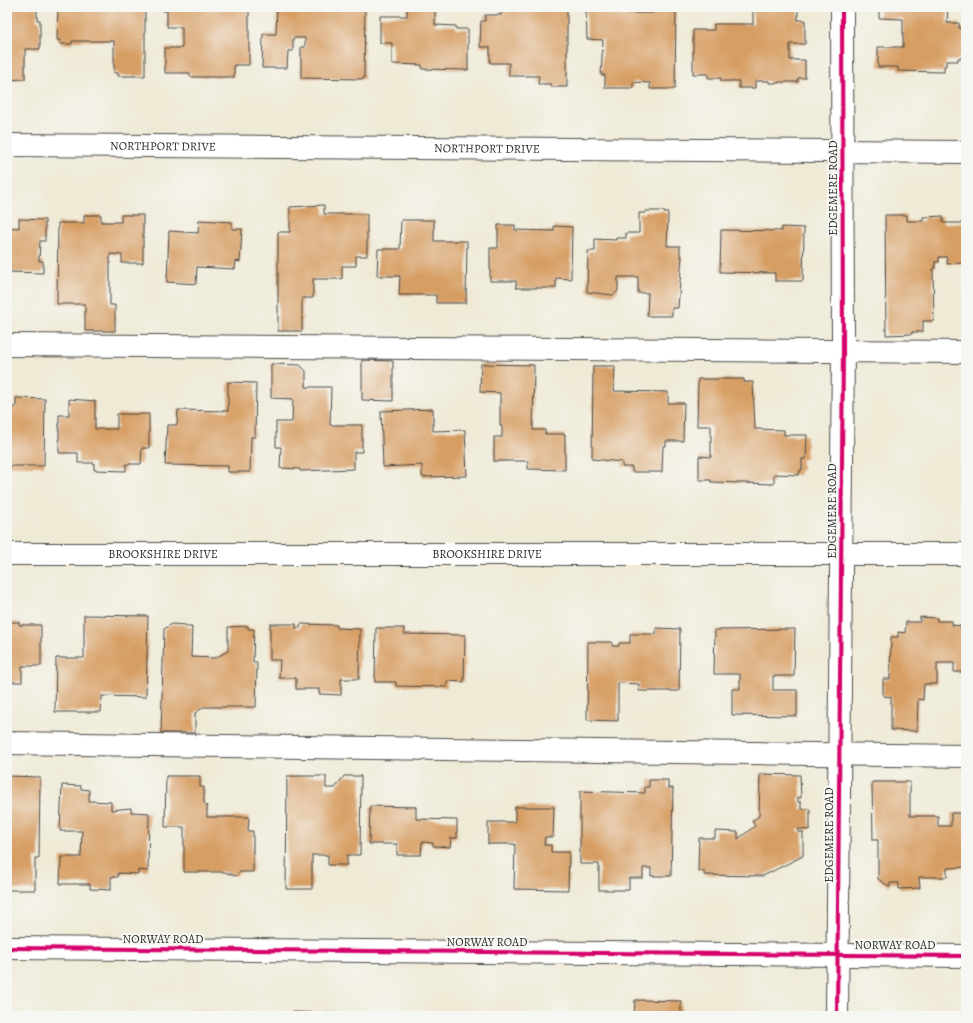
<svg xmlns="http://www.w3.org/2000/svg" width="973" height="1023" font-family="Alegreya,serif">
	<style>
		.building { fill: #d79e64 }
		.lines { fill: none; stroke-linecap: round; stroke-linejoin: round }
		.minor-casing { stroke: #484845; stroke-width: 24 }
		.minor { stroke: #fff; stroke-width: 22 }
		.cycleway-casing { stroke: #f6f6f2; stroke-width: 6 }
		.cycleway { stroke: #d6006c; stroke-width: 4 }
		.labels { text-anchor: middle; dominant-baseline: central; stroke-width: 4; stroke-linejoin: round; paint-order: stroke }
		.street-label { font-size: 12px; fill: #2b2b2b; stroke: #f6f6f2 }
	</style>
	<rect width="100%" height="100%" fill="#f6f6f2"/>
	<filter id="ink" filterUnits="userSpaceOnUse"><feTurbulence type="fractalNoise" baseFrequency=".025" numOctaves="2"/><feDisplacementMap in="SourceGraphic" scale="8" xChannelSelector="R" yChannelSelector="G"/><feConvolveMatrix kernelMatrix="1 2 1 2 8 2 1 2 1" color-interpolation-filters="sRGB"/></filter>
	<filter id="wash" filterUnits="userSpaceOnUse"><feTurbulence type="fractalNoise" baseFrequency=".012" numOctaves="4" result="noise"/><feDisplacementMap in="SourceGraphic" scale="16" xChannelSelector="R" yChannelSelector="G"/><feGaussianBlur stdDeviation="0.9" result="paint"/><feColorMatrix in="noise" values="0 0 0 0 0 0 0 0 0 0 0 0 0 0 0 0 0 1.4 0 .05"/><feComposite in="paint" operator="in"/></filter>
	<g filter="url(#wash)">
		<rect width="100%" height="100%" fill="#efead6"/>
		<g id="blocks">
			<g class="building">
				<polygon points="7,7 37,7 37,20 40,20 40,49 25,49 25,79 7,80"/>
				<polygon points="58,7 145,7 145,76 118,76 118,73 114,73 114,41 72,41 72,44 60,44 60,40 57,40"/>
				<polygon points="163,7 249,7 249,65 234,65 234,77 190,77 190,73 165,73 165,48 182,48 182,27 167,27 167,11 163,11"/>
				<polygon points="277,7 365,7 364,79 301,78 301,47 305,47 305,38 293,38 293,51 288,51 287,68 262,68 263,34 276,34"/>
				<polygon points="407,7 435,7 435,25 456,26 456,29 468,29 468,70 422,69 422,65 392,64 392,43 380,43 380,16 407,16"/>
				<polygon points="501,7 567,7 567,87 551,87 551,84 538,84 539,76 509,76 509,63 490,63 490,47 480,47 481,21 485,21 485,15 501,15"/>
				<polygon points="590,7 620,7 620,13 653,13 653,7 676,7 675,89 650,89 650,83 633,82 633,88 605,88 605,75 601,75 603,40 587,39 586,10 590,9"/>
				<polygon points="753,7 798,8 798,20 805,20 805,44 790,44 790,60 805,60 805,78 798,78 798,82 779,82 779,83 769,83 769,81 755,81 755,88 739,88 739,81 721,81 721,78 708,78 708,74 693,74 693,30 714,30 714,24 753,24"/>
				<polygon points="879,7 948,7 947,23 959,23 959,28 965,28 966,58 958,58 958,61 946,61 946,66 944,66 944,72 898,71 898,67 878,67 878,47 903,47 903,19 879,18"/>
				<polygon points="324,205 324,214 367,214 367,256 356,256 356,266 342,266 342,279 313,279 313,298 302,298 302,331 278,331 278,232 290,232 290,207"/>
				<polygon points="645,211 664,211 664,213 668,213 667,246 680,246 680,256 682,256 678,308 672,308 672,316 647,316 648,293 638,293 638,277 618,277 618,291 613,295 587,292 588,251 595,251 595,239 616,240 616,238 626,238 626,233 639,233 639,213 645,213"/>
				<polygon points="84,215 101,215 101,222 121,222 121,215 143,215 143,263 122,263 122,255 110,254 110,305 115,305 115,331 85,331 85,304 57,304 58,223 84,223"/>
				<polygon points="885,215 907,215 907,221 923,221 923,217 943,216 943,223 966,223 966,258 963,258 963,263 947,264 947,257 939,257 939,262 935,262 935,269 933,269 934,321 923,321 923,332 912,332 912,334 886,335"/>
				<polygon points="19,219 45,220 45,241 40,241 39,261 43,261 43,273 7,272 7,227 19,228"/>
				<polygon points="199,220 232,222 232,229 242,229 240,262 236,261 235,269 197,267 196,284 167,282 169,231 198,233"/>
				<polygon points="401,220 434,220 434,241 467,241 466,303 436,303 436,295 399,295 400,276 377,276 378,249 400,249"/>
				<polygon points="498,225 515,225 515,230 554,231 554,226 572,227 571,279 556,278 556,288 516,288 516,281 490,281 490,248 498,248"/>
				<polygon points="782,227 804,228 803,281 775,281 775,273 720,272 721,230 782,231"/>
				<polygon points="362,360 393,361 393,401 362,400"/>
				<polygon points="271,364 300,365 306,371 306,387 331,387 330,425 362,425 362,452 354,452 354,469 300,471 300,469 280,468 281,447 276,447 276,422 292,422 293,399 271,398"/>
				<polygon points="481,364 534,365 533,430 545,430 545,434 565,434 565,470 528,469 528,461 494,461 494,437 502,437 502,426 500,426 500,393 480,392"/>
				<polygon points="593,366 615,366 614,391 668,392 668,403 684,403 683,441 666,441 666,446 663,446 662,472 632,472 632,467 622,467 622,462 592,459"/>
				<polygon points="698,379 744,379 744,382 753,382 755,429 784,430 784,435 807,435 806,459 802,459 802,470 800,470 799,475 774,474 774,484 711,482 711,480 699,480 699,456 711,457 711,426 697,426"/>
				<polygon points="228,382 256,383 255,437 251,437 250,472 228,472 228,466 165,465 167,425 177,425 178,410 228,411"/>
				<polygon points="16,398 45,399 44,466 7,466 7,407 16,407"/>
				<polygon points="69,399 95,401 95,429 117,429 117,414 149,414 149,448 142,448 141,464 126,464 126,471 94,470 94,463 78,463 78,453 59,453 59,415 69,415"/>
				<polygon points="433,409 433,431 465,430 467,476 422,477 422,465 383,467 381,411"/>
				<polygon points="84,615 148,616 146,697 102,696 101,712 55,712 56,658 84,658"/>
				<polygon points="920,617 937,618 937,621 952,621 952,625 961,626 961,629 966,629 966,672 954,672 954,663 937,663 937,684 924,684 923,700 918,699 917,731 891,730 891,697 883,696 883,679 890,679 891,637 898,637 898,632 905,633 906,622 920,622"/>
				<polygon points="7,622 19,622 19,625 41,625 41,666 22,666 22,682 7,682"/>
				<polygon points="172,624 186,625 186,627 192,627 191,657 215,658 228,651 228,627 248,626 248,629 254,629 253,662 257,662 256,707 204,707 195,713 195,733 161,733 164,629"/>
				<polygon points="270,624 296,624 296,628 300,628 301,624 337,625 337,628 360,629 359,679 341,679 341,695 319,694 319,689 296,689 296,678 279,678 280,660 270,660"/>
				<polygon points="376,628 404,628 404,634 465,635 464,682 447,681 447,687 396,686 396,682 375,682"/>
				<polygon points="656,628 680,629 679,691 639,691 639,684 618,683 618,721 587,720 588,642 612,642 612,646 619,646 619,643 630,643 630,634 656,634"/>
				<polygon points="795,629 794,676 773,676 773,690 797,690 797,716 732,715 732,689 740,689 740,674 714,674 715,630"/>
				<polygon points="760,774 800,775 801,798 798,797 798,802 801,802 801,809 810,809 810,830 798,829 798,832 803,832 803,856 763,876 704,875 704,871 698,871 699,838 715,838 715,831 738,832 738,839 755,826 752,821 759,816"/>
				<polygon points="7,776 40,777 39,858 35,858 35,890 7,890"/>
				<polygon points="166,776 200,776 200,787 204,787 204,803 207,806 207,817 249,817 248,831 253,831 253,872 240,872 236,876 224,872 184,872 184,827 165,827"/>
				<polygon points="287,776 326,776 326,788 335,788 344,776 361,776 360,855 347,855 347,865 328,865 328,855 312,855 312,889 286,889"/>
				<polygon points="649,780 668,780 668,788 673,788 671,876 651,876 651,868 643,868 643,878 629,878 629,890 599,890 599,864 580,864 580,791 645,793 645,787 649,787"/>
				<polygon points="872,782 910,782 910,816 938,816 938,826 951,826 951,813 966,813 966,867 947,868 947,877 919,877 920,888 899,889 899,883 890,883 890,887 878,879 878,840 873,840"/>
				<polygon points="62,785 81,786 81,789 89,790 89,801 111,802 111,810 131,808 131,812 149,813 148,871 138,870 138,874 118,873 118,877 111,877 111,890 90,889 90,884 60,884 61,857 81,857 82,831 60,831"/>
				<polygon points="370,806 416,807 416,819 457,820 457,838 451,838 450,847 433,846 433,843 422,842 421,855 397,855 397,844 369,844"/>
				<polygon points="515,807 554,807 553,837 545,837 544,845 551,845 551,852 569,852 568,890 514,889 515,844 488,844 488,822 515,822"/>
				<polygon points="635,1000 681,1001 681,1016 634,1016"/>
				<polygon points="292,1012 361,1014 361,1016 292,1016"/>
				<polygon points="193,1013 233,1014 233,1016 193,1016"/>
			</g>
		</g>
	</g>
	<g filter="url(#ink)">
		<use href="#blocks" fill-opacity="0" stroke="#484845" stroke-width="1"/>
		<g class="lines">
			<defs>
				<g id="minor">
					<path id="s1" d="M7 145 966 152"/>
					<polyline points="7,345 966,352"/>
					<path id="s2" d="M7 554H966"/>
					<polyline points="7,743 966,756"/>
					<polyline points="7,948 966,956"/>
					<polyline points="837,1016 843,351 842,7"/>
				</g>
			</defs>
			<use href="#minor" class="minor-casing"/>
			<use href="#minor" class="minor"/>
			<defs>
				<g id="cycleway">
					<polyline points="7,948 966,956"/>
					<polyline points="837,1016 843,351 842,7"/>
				</g>
			</defs>
			<use href="#cycleway" class="cycleway-casing"/>
			<use href="#cycleway" class="cycleway"/>
		</g>
	</g>
	<g class="labels">
		<g class="street-label">
			<text stroke="none"><textPath href="#s1" startOffset="156">NORTHPORT DRIVE</textPath></text>
			<text stroke="none"><textPath href="#s1" startOffset="480">NORTHPORT DRIVE</textPath></text>
			<text transform="translate(833 188) rotate(-90)">EDGEMERE ROAD</text>
			<text transform="translate(832 511) rotate(-90)">EDGEMERE ROAD</text>
			<text stroke="none"><textPath href="#s2" startOffset="480">BROOKSHIRE DRIVE</textPath></text>
			<text stroke="none"><textPath href="#s2" startOffset="156">BROOKSHIRE DRIVE</textPath></text>
			<text transform="translate(829 835) rotate(-90)">EDGEMERE ROAD</text>
			<text x="163" y="939">NORWAY ROAD</text>
			<text x="487" y="942">NORWAY ROAD</text>
			<text x="895" y="945">NORWAY ROAD</text>
		</g>
	</g>
	<rect width="973" height="1023" fill="none" stroke="#f6f6f2" stroke-width="24"/>
</svg>
